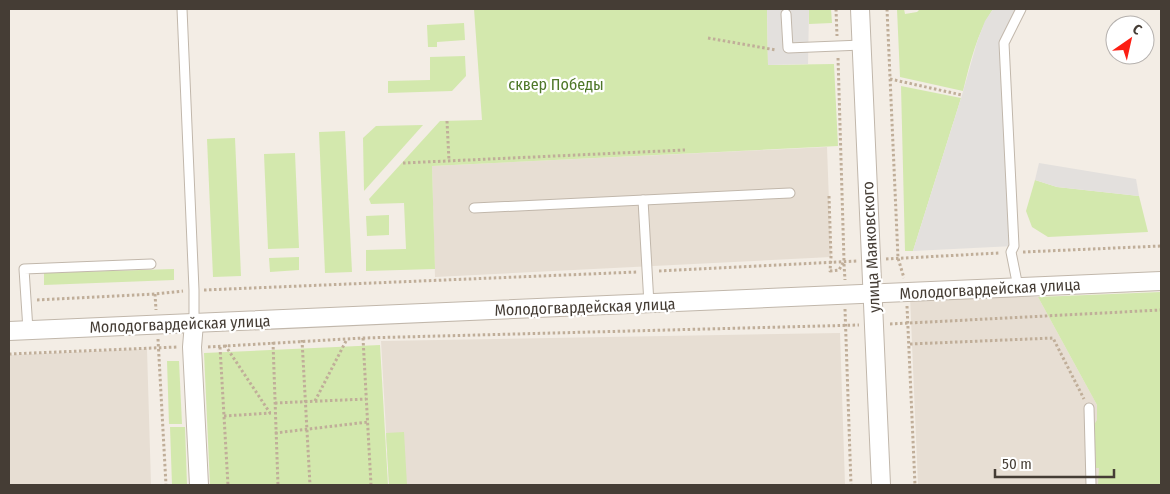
<svg xmlns="http://www.w3.org/2000/svg" width="1170" height="494" font-family="'Fira Sans Condensed',sans-serif">
	<style>
		.residential { fill: #e7ded3 }
		.green { fill: #d3e8ad }
		.parking { fill: #e3e0dd }
		.lines { fill: none; stroke-linecap: round; stroke-linejoin: round }
		.service-casing { stroke: #c1b7ab; stroke-width: 11 }
		.minor-casing { stroke: #c1b7ab; stroke-width: 20 }
		.path { stroke: #c0ae99; stroke-width: 3; stroke-dasharray: 2.5 2.5; stroke-linecap: butt }
		.service { stroke: #fff; stroke-width: 9 }
		.minor { stroke: #fff; stroke-width: 18 }
		.labels { text-anchor: middle; dominant-baseline: central; stroke-width: 4.5; stroke-linejoin: round; paint-order: stroke }
		.park-label { font-size: 16px; fill: #4e7728; stroke: #fff }
		.street-label { font-size: 16px; fill: #453d35; stroke: #fff }
	</style>
	<rect width="100%" height="100%" fill="#f3ede5"/>
	<g class="residential">
		<polygon points="827,147 831,257 435,277 432,166"/>
		<polygon points="910,296 1038,297 1097,405 1161,485 918,485"/>
		<polygon points="840,333 845,485 389,485 381,341"/>
		<polygon points="147,349 151,485 9,485 9,355"/>
	</g>
	<g class="green">
		<polygon points="474,9 767,9 768,65 834,64 838,146 432,166 435,269 366,271 366,250 406,249 404,203 371,204 369,199 440,121 482,120"/>
		<polygon points="809,9 831,9 832,23 809,24"/>
		<path d="M897 9H904L905 14 917 12 920 9H993C977 33 970 63 963 91L900 77Z"/>
		<polygon points="464,23 465,40 437,42 437,47 428,47 427,25"/>
		<polygon points="465,56 466,76 452,91 388,93 388,81 430,80 430,57"/>
		<polygon points="901,86 961,98 913,251 905,251"/>
		<polygon points="423,125 364,191 363,138 376,126"/>
		<polygon points="345,131 352,272 325,273 319,132"/>
		<polygon points="235,138 241,276 213,277 207,139"/>
		<polygon points="295,153 299,248 268,249 264,154"/>
		<polygon points="1035,180 1057,187 1139,196 1148,232 1048,237 1032,227 1026,211"/>
		<polygon points="389,215 389,235 367,236 366,216"/>
		<polygon points="299,257 299,270 270,272 269,258"/>
		<polygon points="174,269 174,280 44,285 44,273"/>
		<polygon points="1161,292 1161,485 1098,485 1099,468 1096,468 1094,425 1097,420 1097,405 1038,297"/>
		<polygon points="380,345 388,485 210,485 204,353"/>
		<polygon points="167,361 179,361 182,424 169,424"/>
		<polygon points="170,427 185,427 187,485 172,485"/>
		<polygon points="404,432 407,485 389,485 386,433"/>
	</g>
	<g class="parking">
		<polygon points="767,9 809,9 808,64 768,65"/>
		<polygon points="993,9 1021,9 1004,43 1014,246 913,251 962,95 977,42 985,21"/>
		<polygon points="1039,163 1136,179 1139,196 1057,187 1035,180"/>
	</g>
	<g class="lines">
		<defs>
			<g id="service">
				<polyline points="182,9 194,290 194,323"/>
				<polyline points="786,14 788,48 862,45"/>
				<polyline points="643,200 649,304"/>
				<polyline points="474,208 790,193"/>
				<polyline points="1018,287 1011,252 1014,246 1004,43 1021,9"/>
				<polyline points="28,330 24,269 151,264"/>
				<polyline points="1089,408 1091,485"/>
			</g>
			<g id="minor">
				<polyline points="860,9 881,485"/>
				<polyline points="194,323 192,347 199,485"/>
				<polyline points="9,331 1161,281"/>
			</g>
		</defs>
		<use href="#service" class="service-casing"/>
		<use href="#minor" class="minor-casing"/>
		<g class="path">
			<polyline points="836,9 837,36"/>
			<polyline points="887,9 898,258 904,278"/>
			<polyline points="708,38 776,50"/>
			<polyline points="890,79 962,95"/>
			<polyline points="447,121 449,161"/>
			<polyline points="403,163 685,150"/>
			<polyline points="829,196 831,257 830,271 839,270 844,261 838,57"/>
			<polyline points="1023,252 1161,246"/>
			<polyline points="886,259 999,253"/>
			<polyline points="844,264 845,280"/>
			<polyline points="659,271 857,261"/>
			<polyline points="204,290 637,272"/>
			<polyline points="155,294 156,310"/>
			<polyline points="37,300 155,294 183,291"/>
			<polyline points="907,306 915,485"/>
			<polyline points="845,309 851,485"/>
			<polyline points="890,324 1161,310"/>
			<polyline points="363,338 371,485"/>
			<polyline points="158,339 166,485"/>
			<polyline points="302,340 310,485"/>
			<polyline points="273,342 278,485"/>
			<polyline points="910,344 1053,338 1084,399"/>
			<polyline points="225,345 270,413"/>
			<polyline points="208,347 363,338 859,325"/>
			<polyline points="220,347 228,485"/>
			<polyline points="9,354 177,347"/>
			<polyline points="315,401 347,339"/>
			<polyline points="275,403 366,399"/>
			<polyline points="224,416 271,413"/>
			<polyline points="275,433 368,422"/>
		</g>
		<use href="#service" class="service"/>
		<use href="#minor" class="minor"/>
	</g>
	<g class="labels">
		<g class="park-label">
			<text x="556" y="84">сквер Победы</text>
		</g>
		<g class="street-label">
			<text transform="translate(871 247) rotate(-93)">улица Маяковского</text>
			<text transform="translate(990 289) rotate(-3)">Молодогвардейская улица</text>
			<text transform="translate(585 307) rotate(-2)">Молодогвардейская улица</text>
			<text transform="translate(180 324) rotate(-2)">Молодогвардейская улица</text>
		</g>
	</g>
	<rect width="1170" height="494" fill="none" stroke="#453d35" stroke-width="20"/>
	<g transform="translate(1130 40) rotate(34)"><circle r="24" fill="#ffffff" stroke="#b5b1ae"/>
	<path d="M0-4L9 19L0 12L-9 19Z" fill="#fc1e13"/>
	<text y="-8" font-size="14" font-weight="bold" text-anchor="middle" fill="#453d35">С</text>
	</g>
	<path d="M995 469v8h119v-8" fill="none" stroke="#453d35" stroke-width="2.5"/>
	<text x="1002" y="469" font-size="15" fill="#453d35" stroke="#ffffff" stroke-width="4" paint-order="stroke">50 m</text>
</svg>
